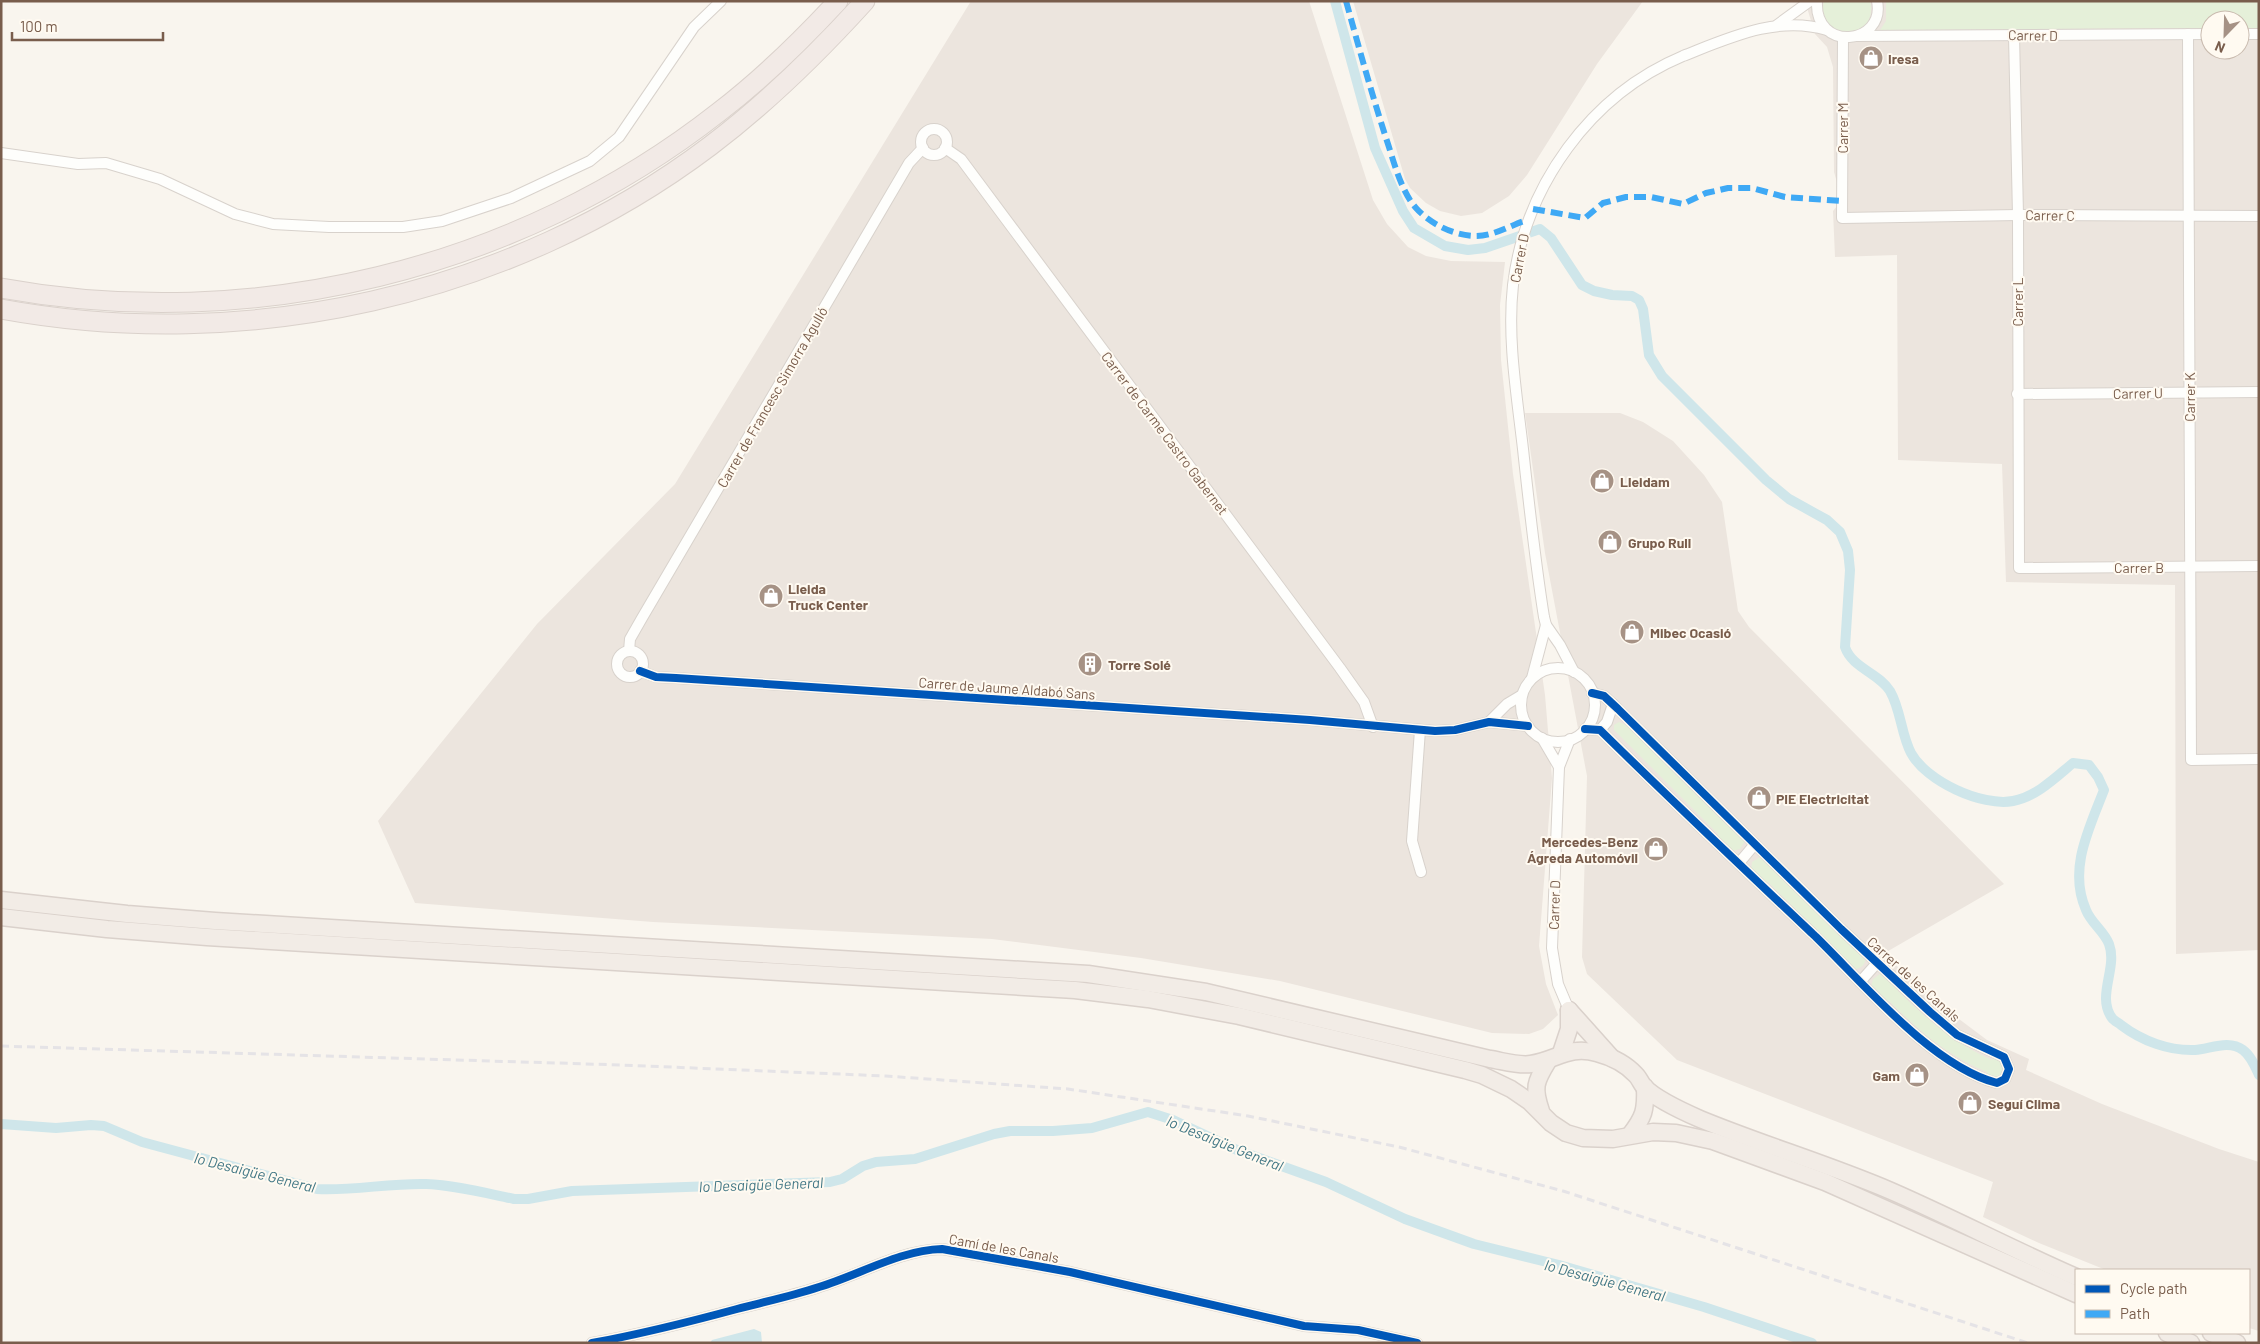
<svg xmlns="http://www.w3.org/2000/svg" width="2260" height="1344" font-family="Barlow,sans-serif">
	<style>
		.industrial { fill: #ece5de; fill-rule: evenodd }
		.green { fill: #e5f0d9 }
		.water { fill: #cfe6ea }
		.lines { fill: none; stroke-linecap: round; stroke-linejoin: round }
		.canal { stroke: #cfe6ea; stroke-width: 10 }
		.minor-casing { stroke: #d8d2cc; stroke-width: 12 }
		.trunk-casing { stroke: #dad1cb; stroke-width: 19 }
		.motorway-casing { stroke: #dad1cb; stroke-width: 21 }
		.minor { stroke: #fefefc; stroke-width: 10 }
		.trunk { stroke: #f2ece6; stroke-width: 16 }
		.motorway { stroke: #f2eae6; stroke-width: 19 }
		.rail { stroke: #e5e3e6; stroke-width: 3; stroke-dasharray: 8 5; stroke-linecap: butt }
		.quiet { stroke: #3fa9f5; stroke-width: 6; stroke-dasharray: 12 6; stroke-linecap: butt }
		.cycleway-casing { stroke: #fffaf1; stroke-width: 11 }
		.cycleway { stroke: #0057b8; stroke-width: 8 }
		.labels { text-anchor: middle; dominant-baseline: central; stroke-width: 4; stroke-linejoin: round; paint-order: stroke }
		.street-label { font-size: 14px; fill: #795d4c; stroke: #fffaf1 }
		.poi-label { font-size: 14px; font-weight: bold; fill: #795d4c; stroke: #fffaf1; text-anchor: start }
		.water-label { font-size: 15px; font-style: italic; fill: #427785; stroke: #fffaf1 }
	</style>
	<rect width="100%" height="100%" fill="#f9f5ee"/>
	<g class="industrial">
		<polygon points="971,1 1309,1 1373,200 1387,224 1408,247 1426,256 1451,261 1505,262 1500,305 1501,360 1513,474 1545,695 1552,778 1539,946 1546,984 1558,1015 1543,1029 1529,1034 1492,1033 1280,981 1141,958 992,939 653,922 415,903 378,821 537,624 675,484"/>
		<polygon points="1353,1 1643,1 1597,64 1527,175 1509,196 1482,213 1461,216 1440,211 1426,203 1410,188 1405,179"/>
		<path d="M1805 1H2259V950L2176 954 2175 585 2006 582 2002 464 1898 460 1897 255 1835 257 1833 211 1842 200 1834 172 1833 67 1827 47 1815 34ZM2210 20H2240V50H2210Z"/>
		<polygon points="1525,413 1620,413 1643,422 1673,441 1704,475 1722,502 1738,611 1749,627 2004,884 1883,954 1947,1010 1987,1040 2029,1059 2026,1070 2102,1104 2219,1149 2259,1162 2259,1331 2249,1328 2249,1270 2106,1270 2039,1243 1983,1217 1993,1182 1677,1060 1587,974 1582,957 1587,776 1545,553"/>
	</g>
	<g class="green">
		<path d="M1824 1H1870C1880 43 1814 42 1824 1Z"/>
		<polygon points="1886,1 2259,1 2259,28 2240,28 2240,20 2210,20 2210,28 1880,30 1886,21"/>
		<polygon points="1619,722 1626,725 1727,825 1731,822 1745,841 1740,849 1731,851 1716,837 1718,834 1614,730 1614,725"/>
		<path d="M1762 856 1780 870 1777 874 1848 943 1865 955C1867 963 1862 968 1855 969L1768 882 1765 885 1751 871 1752 862Z"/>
		<path d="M1880 974H1884L1900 988 1898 991C1927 1019 1954 1043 1992 1060L1994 1056 2001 1060C2004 1069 2004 1073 1996 1078L1986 1076 1987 1072C1948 1056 1919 1031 1889 1001L1886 1004 1871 987 1873 979Z"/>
	</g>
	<polygon class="water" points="754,1329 761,1332 762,1343 710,1343 712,1340"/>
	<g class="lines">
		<g class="canal">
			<path d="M1335 1 1375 148 1403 211 1414 228 1445 246 1468 250 1485 248 1540 229 1551 238 1582 285 1594 291 1612 295 1632 296 1639 300 1643 309 1649 355 1662 376 1766 480 1789 499 1827 520 1840 532 1848 551 1850 570 1845 647C1852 668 1879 673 1890 691 1901 710 1901 734 1911 753 1926 781 1982 807 2013 801 2036 797 2056 777 2073 763L2089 765 2098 777 2104 790C2089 829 2068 869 2086 910 2091 923 2104 931 2109 944 2118 968 2096 996 2112 1018 2114 1021 2119 1023 2121 1025 2142 1041 2169 1051 2195 1050 2210 1049 2229 1039 2243 1050 2251 1056 2255 1066 2259 1075"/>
			<path d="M1 1124 56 1128 91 1125 104 1126 142 1142 317 1189C353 1191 389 1183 426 1184 455 1185 485 1193 514 1199H528L572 1191 830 1182 842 1179 863 1166 876 1162 915 1159 994 1134 1010 1131H1053L1092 1128 1148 1112 1173 1120 1237 1150 1326 1182 1405 1219 1474 1244 1559 1265 1704 1307 1812 1343"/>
		</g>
		<defs>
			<g id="minor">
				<path d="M1817 1C1814 53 1886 45 1877 1"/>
				<polyline points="1777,25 1810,1"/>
				<polyline points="2188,34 2191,760 2259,759"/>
				<polyline points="2240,34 2259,34"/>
				<polyline points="2014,35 2018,215 2019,568 2259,566"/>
				<polyline points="1856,36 2210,34"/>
				<polyline points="1843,37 1842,218 2018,215 2259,216"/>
				<circle cx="934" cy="142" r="13"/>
				<polyline points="945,148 961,159 1340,668 1364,702 1373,727"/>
				<polyline points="1,153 78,164 106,163 160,179 235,214 273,224 329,227 403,227 442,221 511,198 590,161 619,137 694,27 721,1"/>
				<polyline points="2017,394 2259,392"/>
				<polyline points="629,651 630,639 642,618 909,163 923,148"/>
				<circle cx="630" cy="664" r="13"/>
				<circle cx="1558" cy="705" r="37"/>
				<polyline points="640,671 656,677 676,678 1310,720 1435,731 1455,730 1489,722 1528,726"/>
				<path d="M1574 672 1560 645 1546 625 1544 617C1535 561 1529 505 1523 449 1517 396 1507 339 1513 285 1525 186 1590 95 1683 56 1729 38 1777 15 1827 30"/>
				<polyline points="1532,678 1546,625"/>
				<polyline points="1489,722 1507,704 1522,695"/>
				<path d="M1585 729 1600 730C1671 800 1743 868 1816 937 1864 984 1932 1066 1997 1083L2005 1079 2009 1069 2004 1057 1957 1035 1930 1012 1841 929 1618 709 1604 696 1592 693"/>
				<polyline points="1420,730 1412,841 1421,872"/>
				<polyline points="1600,730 1607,722 1613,704"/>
				<polyline points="1542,738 1559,767"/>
				<polyline points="1739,863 1755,844"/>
				<polyline points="1860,982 1877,963"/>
				<polyline points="1569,1010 1558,984 1552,948 1559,767 1570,739"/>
				<path d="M592 1343C641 1334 689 1322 737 1309 764 1302 792 1296 819 1287 859 1275 900 1250 942 1249L1070 1272 1304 1326 1358 1330 1417 1343"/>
			</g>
			<g id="trunk">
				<path d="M1 900 127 914 215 921 1088 974 1206 992 1490 1059C1503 1061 1518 1066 1531 1064 1557 1060 1569 1045 1597 1053 1612 1057 1625 1063 1636 1075 1639 1078 1641 1083 1644 1087 1656 1099 1684 1112 1700 1119 1763 1145 1828 1164 1891 1191 1953 1218 2014 1250 2076 1277"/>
				<polyline points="1,917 107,929 207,937 1075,990 1148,999 1239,1016 1465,1070 1482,1075 1511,1089 1530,1102 1551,1123 1566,1133 1583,1138 1613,1139 1653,1132 1676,1133 1713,1141 1825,1182 2076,1294"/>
				<polyline points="1569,1010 1612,1058"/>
				<polyline points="1561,1053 1569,1029 1569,1010"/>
				<path d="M1541 1111C1533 1088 1535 1082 1548 1061"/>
				<path d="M1630 1135C1644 1117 1646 1110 1645 1087"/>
				<polyline points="2167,1333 2191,1343"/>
				<polyline points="2211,1333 2237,1343"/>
			</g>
			<g id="motorway">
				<path d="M1 288C252 334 518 270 719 112 762 79 801 41 838 1"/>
				<path d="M1 309C246 354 510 297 710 146 767 103 817 54 865 1"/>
			</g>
		</defs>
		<use href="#minor" class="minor-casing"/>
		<use href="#trunk" class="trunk-casing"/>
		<use href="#motorway" class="motorway-casing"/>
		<use href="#minor" class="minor"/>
		<use href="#trunk" class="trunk"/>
		<use href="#motorway" class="motorway"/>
		<polyline class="rail" points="1,1046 621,1065 886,1076 1068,1089 1248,1116 1399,1147 1563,1191 2028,1343"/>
		<g class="quiet">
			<path d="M1346 1C1359 48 1372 95 1387 141 1394 162 1401 191 1416 208 1430 224 1455 236 1476 236 1494 236 1511 225 1527 220"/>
			<polyline points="1533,209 1585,218 1603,203 1626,197 1651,197 1683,204 1706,193 1728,188 1752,188 1785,197 1842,201"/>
		</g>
		<defs>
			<g id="cycleway">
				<polyline points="640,671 656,677 676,678 1310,720 1435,731 1455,730 1489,722 1528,726"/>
				<path d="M1585 729 1600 730C1671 800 1743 868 1816 937 1864 984 1932 1066 1997 1083L2005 1079 2009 1069 2004 1057 1957 1035 1930 1012 1841 929 1618 709 1604 696 1592 693"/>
				<path d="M592 1343C641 1334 689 1322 737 1309 764 1302 792 1296 819 1287 859 1275 900 1250 942 1249L1070 1272 1304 1326 1358 1330 1417 1343"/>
			</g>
		</defs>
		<use href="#cycleway" class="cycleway-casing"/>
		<use href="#cycleway" class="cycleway"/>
	</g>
	<defs>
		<symbol id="shop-disc" viewBox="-11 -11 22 22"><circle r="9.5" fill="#a69285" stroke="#fffaf1"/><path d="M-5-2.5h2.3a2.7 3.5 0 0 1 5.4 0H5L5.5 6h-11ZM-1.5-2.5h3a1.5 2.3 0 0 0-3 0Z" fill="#fff"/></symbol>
		<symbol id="building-disc" viewBox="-11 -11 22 22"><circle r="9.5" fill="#a69285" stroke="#fffaf1"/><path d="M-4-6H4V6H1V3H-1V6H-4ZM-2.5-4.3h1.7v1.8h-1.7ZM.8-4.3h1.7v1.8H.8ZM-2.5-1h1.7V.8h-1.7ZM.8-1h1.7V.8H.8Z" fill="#fff"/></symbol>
	</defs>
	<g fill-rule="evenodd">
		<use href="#shop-disc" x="1857" y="44" width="28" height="28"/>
		<use href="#shop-disc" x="1588" y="467" width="28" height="28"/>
		<use href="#shop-disc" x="1596" y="528" width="28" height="28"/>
		<use href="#shop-disc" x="757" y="582" width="28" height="28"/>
		<use href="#shop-disc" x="1618" y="618" width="28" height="28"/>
		<use href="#building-disc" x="1076" y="650" width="28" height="28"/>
		<use href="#shop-disc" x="1745" y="784" width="28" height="28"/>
		<use href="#shop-disc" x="1642" y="835" width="28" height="28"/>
		<use href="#shop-disc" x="1903" y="1061" width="28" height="28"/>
		<use href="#shop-disc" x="1956" y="1089" width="28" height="28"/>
	</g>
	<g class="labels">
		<g class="street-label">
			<text transform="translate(2033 35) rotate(1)">Carrer D</text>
			<text transform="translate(1842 128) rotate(-90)">Carrer M</text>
			<text transform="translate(2050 215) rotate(1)">Carrer C</text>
			<text transform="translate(1519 258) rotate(-79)">Carrer D</text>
			<text transform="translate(2017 302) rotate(-90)">Carrer L</text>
			<text transform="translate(2138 393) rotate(-1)">Carrer U</text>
			<text transform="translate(772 397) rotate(-60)">Carrer de Francesc Simorra Agulló</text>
			<text transform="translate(2189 397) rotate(-90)">Carrer K</text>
			<text transform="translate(1165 433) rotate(53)">Carrer de Carme Castro Gabernet</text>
			<text x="2139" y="567">Carrer B</text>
			<text transform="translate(1007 688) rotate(4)">Carrer de Jaume Aldabó Sans</text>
			<text transform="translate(1554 905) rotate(-88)">Carrer D</text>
			<text transform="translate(1914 979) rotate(42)">Carrer de les Canals</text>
			<text transform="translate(1004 1248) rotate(10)">Camí de les Canals</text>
		</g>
		<g class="poi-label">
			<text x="1888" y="58">Iresa</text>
			<text x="1620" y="481">Lleidam</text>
			<text x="1628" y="542">Grupo Rull</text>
			<text x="788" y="588">Lleida<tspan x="788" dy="16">Truck Center</tspan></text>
			<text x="1650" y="632">Mibec Ocasió</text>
			<text x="1108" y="664">Torre Solé</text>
			<text x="1776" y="798">PIE Electricitat</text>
			<text x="1638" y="841" text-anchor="end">Mercedes-Benz<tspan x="1638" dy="16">Ágreda Automóvil</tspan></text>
			<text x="1900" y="1075" text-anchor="end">Gam</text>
			<text x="1988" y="1103">Seguí Clima</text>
		</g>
		<g class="water-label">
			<text transform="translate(1225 1143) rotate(22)">lo Desaigüe General</text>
			<text transform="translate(255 1172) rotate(14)">lo Desaigüe General</text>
			<text transform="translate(761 1184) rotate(-2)">lo Desaigüe General</text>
			<text transform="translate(1605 1280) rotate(15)">lo Desaigüe General</text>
		</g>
	</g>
	<rect width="2260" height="1344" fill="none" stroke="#795d4c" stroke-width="5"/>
	<rect x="2075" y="1269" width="175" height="65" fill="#fffaf1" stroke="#c9bbaf"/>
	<rect x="2085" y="1285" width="25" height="8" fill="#0057b8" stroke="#c9bbaf"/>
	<text x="2120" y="1294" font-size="15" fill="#795d4c">Cycle path</text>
	<rect x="2085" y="1310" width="25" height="8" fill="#3fa9f5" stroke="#c9bbaf"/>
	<text x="2120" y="1319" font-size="15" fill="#795d4c">Path</text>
	<g transform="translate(2225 35) rotate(203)"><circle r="24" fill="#fffaf1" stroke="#c9bbaf"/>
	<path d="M0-4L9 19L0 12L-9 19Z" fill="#a69285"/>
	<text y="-8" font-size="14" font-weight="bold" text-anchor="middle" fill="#795d4c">N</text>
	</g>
	<path d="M12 32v8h151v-8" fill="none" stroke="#795d4c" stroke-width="2.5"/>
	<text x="20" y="32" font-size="15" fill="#795d4c" stroke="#fffaf1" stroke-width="4" paint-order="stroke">100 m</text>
</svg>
